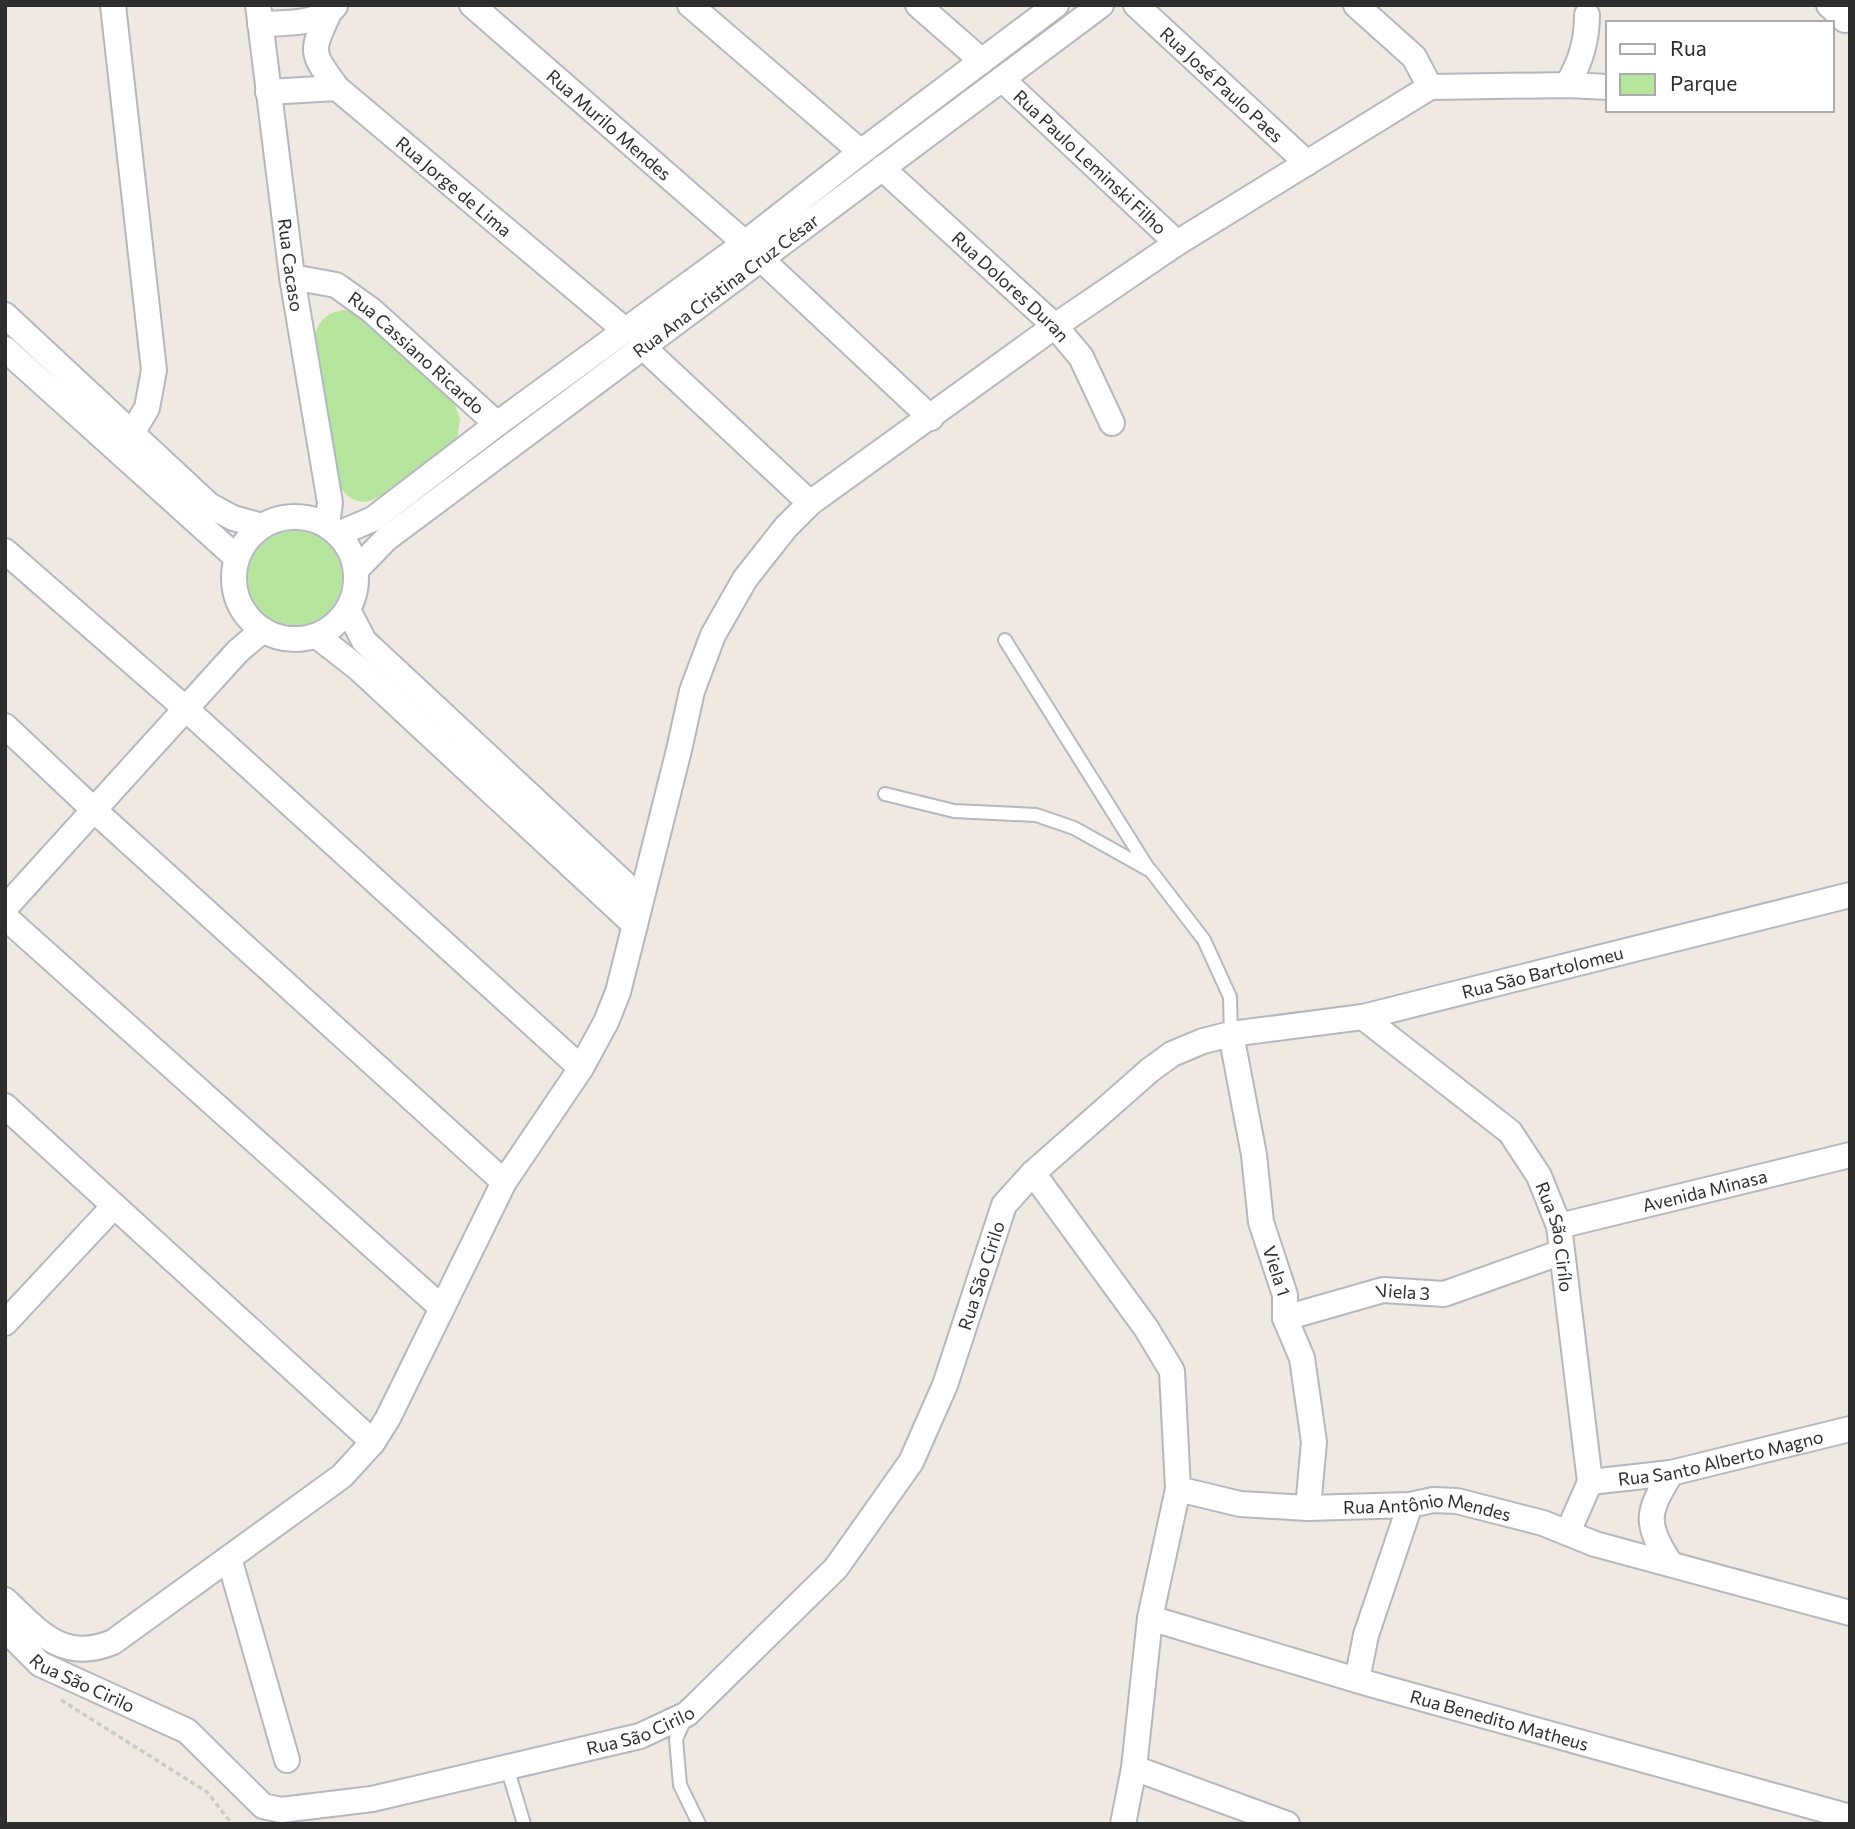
<svg xmlns="http://www.w3.org/2000/svg" width="1855" height="1829" font-family="Commissioner,sans-serif">
	<style>
		.green { fill: #b6e59e }
		.lines { fill: none; stroke-linecap: round; stroke-linejoin: round }
		.lane-casing { stroke: #b4b7c1; stroke-width: 16 }
		.street-casing { stroke: #b4b7c1; stroke-width: 28 }
		.path { stroke: #c9c9c9; stroke-width: 3.5; stroke-dasharray: 5 3.5; stroke-linecap: butt }
		.lane { stroke: #fff; stroke-width: 12 }
		.street { stroke: #fff; stroke-width: 24 }
		.labels { text-anchor: middle; dominant-baseline: central; stroke-width: 6; stroke-linejoin: round; paint-order: stroke }
		.street-label { font-size: 18px; fill: #2e2e2e; stroke: #fff }
	</style>
	<rect width="100%" height="100%" fill="#efe9e1"/>
	<g class="green">
		<path d="M346 310 362 317 454 402 460 419 457 440C440 453 383 502 364 502 352 502 344 493 338 484L314 340C317 321 328 311 346 310Z"/>
		<circle cx="295" cy="578" r="47"/>
	</g>
	<g class="lines">
		<defs>
			<g id="lane">
				<polyline points="1005,640 1148,868"/>
				<polyline points="885,794 954,811 1036,815 1074,828 1151,871 1204,940 1230,997 1231,1034"/>
				<polyline points="687,1715 676,1739 680,1785 699,1824"/>
				<polyline points="507,1767 524,1824"/>
			</g>
			<g id="street">
				<polyline points="113,5 154,370 147,408 132,433 118,450"/>
				<path id="s1" d="M258 5 292 277 330 503 327 525"/>
				<path id="s2" d="M472 5 745 243"/>
				<polyline points="690,5 861,152"/>
				<polyline points="918,5 982,61"/>
				<path id="s3" d="M1136 5 1307 163"/>
				<polyline points="1356,5 1414,57 1430,87"/>
				<polyline points="1829,5 1845,20"/>
				<path d="M329 13C310 53 311 52 337 88"/>
				<path d="M260 24C283 23 319 25 335 6"/>
				<path id="s4" d="M1002 79 1177 243"/>
				<path d="M1567 85C1581 62 1587 41 1587 15"/>
				<path id="s5" d="M268 92 337 88 626 331"/>
				<path id="s6" d="M882 168 1055 326 1081 357 1112 423"/>
				<polyline points="761,259 931,418"/>
				<path id="s7" d="M292 277 336 285 371 310 497 424"/>
				<polyline points="5,315 209,505 233,518 262,526"/>
				<polyline points="643,347 810,503"/>
				<polyline points="5,349 237,558"/>
				<circle cx="295" cy="578" r="61"/>
				<polyline points="338,534 373,519 497,424 745,243 861,152 1056,5"/>
				<polyline points="5,551 186,709 581,1068"/>
				<path id="s8" d="M356 570 386 539 1101 5"/>
				<polyline points="348,610 364,641 641,899"/>
				<polyline points="317,636 358,668 635,925"/>
				<polyline points="5,726 94,810 504,1182"/>
				<polyline points="5,908 238,651 263,630"/>
				<polyline points="5,917 442,1308"/>
				<path id="s9" d="M1363 1017 1510 1132 1539 1176 1559 1226 1590 1482 1568 1532"/>
				<path id="s10" d="M1231 1034 1254 1155 1261 1222 1285 1295V1318L1302 1358 1314 1442 1308 1508"/>
				<polyline points="5,1106 373,1442"/>
				<polyline points="1033,1173 1146,1328 1172,1371 1178,1489 1150,1618 1134,1768 1123,1824"/>
				<path id="s11" d="M1559 1226 1850 1155"/>
				<path id="s12" d="M1285 1318 1383 1290 1444 1294 1562 1252"/>
				<polyline points="5,1323 114,1206"/>
				<path id="s13" d="M1590 1482 1671 1473 1850 1429"/>
				<path id="s14" d="M1178 1489 1240 1504 1308 1508 1410 1505 1433 1500 1457 1501 1543 1523 1595 1544 1850 1613"/>
				<polyline points="229,1558 287,1760"/>
				<path d="M1670 1563C1644 1522 1647 1513 1671 1473"/>
				<path d="M5 1600C39 1632 63 1663 113 1642L342 1476 373 1442 388 1418 504 1182 581 1068 606 1022 618 992 679 750 692 691 713 635 745 579 786 527 810 503 1055 326 1177 243 1430 87 1567 85 1608 87"/>
				<path id="s15" d="M1150 1618 1370 1684 1850 1817"/>
				<path id="s16" d="M5 1629 40 1664 187 1731 263 1806 281 1810 372 1799 640 1736 687 1714 836 1568 911 1462 945 1385 1004 1205 1033 1173 1150 1070 1172 1054 1203 1041 1231 1034 1363 1017 1850 895"/>
				<polyline points="1357,1680 1366,1635 1410,1505"/>
				<polyline points="1134,1768 1287,1824"/>
			</g>
		</defs>
		<use href="#lane" class="lane-casing"/>
		<use href="#street" class="street-casing"/>
		<polyline class="path" points="61,1700 207,1792 232,1824"/>
		<use href="#lane" class="lane"/>
		<use href="#street" class="street"/>
	</g>
	<g class="labels">
		<g class="street-label">
			<text stroke="none"><textPath href="#s3" startOffset="117">Rua José Paulo Paes</textPath></text>
			<text stroke="none"><textPath href="#s2" startOffset="182">Rua Murilo Mendes</textPath></text>
			<text stroke="none"><textPath href="#s4" startOffset="121">Rua Paulo Leminski Filho</textPath></text>
			<text stroke="none"><textPath href="#s5" startOffset="222">Rua Jorge de Lima</textPath></text>
			<text stroke="none"><textPath href="#s1" startOffset="262">Rua Cacaso</textPath></text>
			<text stroke="none"><textPath href="#s8" startOffset="467">Rua Ana Cristina Cruz César</textPath></text>
			<text stroke="none"><textPath href="#s6" startOffset="175">Rua Dolores Duran</textPath></text>
			<text stroke="none"><textPath href="#s7" startOffset="150">Rua Cassiano Ricardo</textPath></text>
			<text stroke="none"><textPath href="#s16" startOffset="1974">Rua São Bartolomeu</textPath></text>
			<text stroke="none"><textPath href="#s11" startOffset="150">Avenida Minasa</textPath></text>
			<text stroke="none"><textPath href="#s9" startOffset="303">Rua São Cirílo</textPath></text>
			<text stroke="none"><textPath href="#s10" startOffset="242">Viela 1</textPath></text>
			<text stroke="none"><textPath href="#s16" startOffset="1293">Rua São Cirilo</textPath></text>
			<text stroke="none"><textPath href="#s12" startOffset="122">Viela 3</textPath></text>
			<text stroke="none"><textPath href="#s13" startOffset="133">Rua Santo Alberto Magno</textPath></text>
			<text stroke="none"><textPath href="#s14" startOffset="252">Rua Antônio Mendes</textPath></text>
			<text stroke="none"><textPath href="#s16" startOffset="96">Rua São Cirilo</textPath></text>
			<text stroke="none"><textPath href="#s15" startOffset="364">Rua Benedito Matheus</textPath></text>
			<text stroke="none"><textPath href="#s16" startOffset="705">Rua São Cirilo</textPath></text>
		</g>
	</g>
	<rect width="1855" height="1829" fill="none" stroke="#2e2e2e" stroke-width="14"/>
	<rect x="1606" y="21" width="228" height="91" fill="#ffffff" stroke="#ababab" stroke-width="2"/>
	<rect x="1620" y="44" width="35" height="10" fill="#ffffff" stroke="#ababab" stroke-width="2"/>
	<text x="1670" y="56" font-size="21" fill="#2e2e2e">Rua</text>
	<rect x="1620" y="74" width="35" height="21" fill="#b6e59e" stroke="#ababab" stroke-width="2"/>
	<text x="1670" y="91" font-size="21" fill="#2e2e2e">Parque</text>
</svg>
